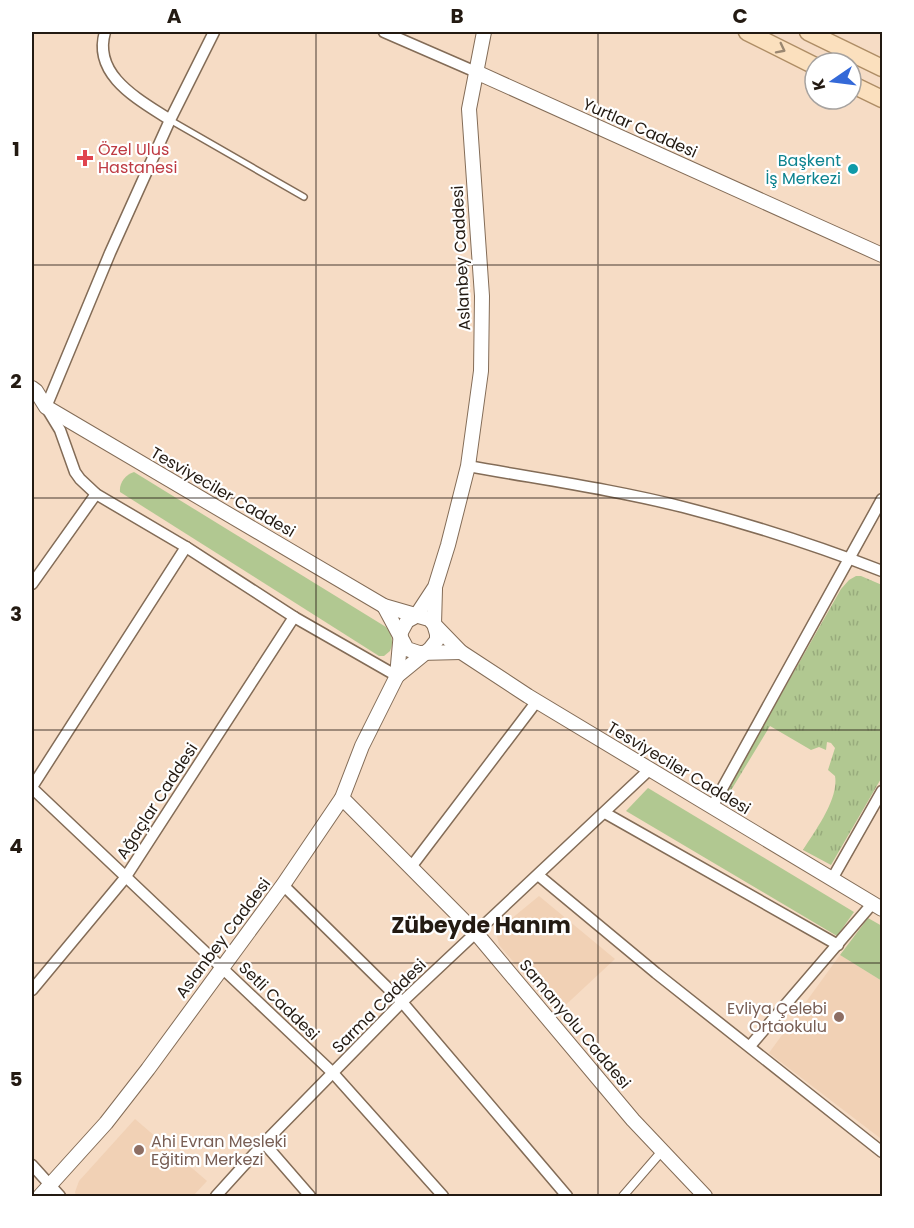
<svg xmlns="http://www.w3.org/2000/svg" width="914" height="1228" font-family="Poppins,sans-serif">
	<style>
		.built { fill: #f1d1b5 }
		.grass { fill: url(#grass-tufts) }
		.green { fill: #b1c891 }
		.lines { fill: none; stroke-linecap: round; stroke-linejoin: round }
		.service-casing { stroke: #836c57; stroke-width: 8 }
		.pedestrian-casing { stroke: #836c57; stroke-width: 10 }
		.minor-casing { stroke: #836c57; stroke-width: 13 }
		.tertiary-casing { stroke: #836c57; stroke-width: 16 }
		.primary-casing { stroke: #ae8d65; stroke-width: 19 }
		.service { stroke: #fff; stroke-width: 5 }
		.pedestrian { stroke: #fff; stroke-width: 8 }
		.minor { stroke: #fff; stroke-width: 10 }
		.tertiary { stroke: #fff; stroke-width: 14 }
		.primary { stroke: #fbe0be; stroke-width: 16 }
		.oneway { stroke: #9a8771 }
		.grid { fill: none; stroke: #231a12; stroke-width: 1.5; stroke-opacity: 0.55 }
		.health-dot { fill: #e0444e; stroke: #fff; stroke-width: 2 }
		.culture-dot { fill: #0f9aa8; stroke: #fff; stroke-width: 2 }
		.education-dot { fill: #8d6e63; stroke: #fff; stroke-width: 2 }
		.labels { text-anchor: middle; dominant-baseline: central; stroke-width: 4.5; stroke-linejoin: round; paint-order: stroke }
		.street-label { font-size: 16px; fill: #231a12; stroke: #fff }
		.health-label { font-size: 16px; fill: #be3a42; stroke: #fff; text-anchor: start }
		.culture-label { font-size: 16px; fill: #0d838f; stroke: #fff; text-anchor: end }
		.education-label { font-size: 16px; fill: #785e54; stroke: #fff; text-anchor: end }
		.district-label { font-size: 22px; font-weight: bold; fill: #231a12; stroke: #fff }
		.neatline { fill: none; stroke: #231a12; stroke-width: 2 }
		.grid-label { font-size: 20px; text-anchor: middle; font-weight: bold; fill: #231a12 }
	</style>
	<defs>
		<pattern id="grass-tufts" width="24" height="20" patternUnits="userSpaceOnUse" patternTransform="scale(1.5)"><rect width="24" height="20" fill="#b1c891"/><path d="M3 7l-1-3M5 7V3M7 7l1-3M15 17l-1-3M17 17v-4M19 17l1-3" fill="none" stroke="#98ab7c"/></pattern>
	</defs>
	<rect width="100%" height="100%" fill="#f6dcc5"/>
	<g class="built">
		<polygon points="539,896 615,959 557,1013 499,945 497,936 499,929"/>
		<polygon points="840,955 882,981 882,1132 880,1138 769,1053"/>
		<polygon points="135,1119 207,1181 193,1196 76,1196 75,1192 79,1181"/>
	</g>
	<path class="grass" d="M856 576H861L882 585V777L831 865 803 850C815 831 839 799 835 776L828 770 835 748 831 743 827 742 826 750 819 747 811 750 770 726 727 797 724 795 841 589 849 580Z"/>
	<g class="green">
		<path d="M134 472 386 627C392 634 394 642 390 651L384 656H379L120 492C119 483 125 475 134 472Z"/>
		<polygon points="648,788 854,912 837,936 626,811"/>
		<polygon points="868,918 882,926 882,981 840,955"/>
	</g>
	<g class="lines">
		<defs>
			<polyline id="service" points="170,120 304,197"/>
			<polyline id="pedestrian" points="623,1196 662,1151"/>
			<g id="minor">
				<path d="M105 32C92 76 140 100 170 120"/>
				<polyline points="214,32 170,120 110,253 46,407 60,430 75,472 80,479 96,494 186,547 294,617 397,676"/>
				<polyline points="384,32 476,72"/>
				<path d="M468 466C539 479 612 489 683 507 749 524 818 546 882 571"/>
				<polyline points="32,584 96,494"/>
				<polyline points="32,787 186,547"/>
				<polyline points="32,788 333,1073 443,1196"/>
				<polyline points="712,807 882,499"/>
				<polyline points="605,813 838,945"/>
				<polyline points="411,867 537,701"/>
				<polyline points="538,875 656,973 882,1152"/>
				<polyline points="832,879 882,791"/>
				<polyline points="283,885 402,1002 567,1196"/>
				<polyline points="32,990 125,878 294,617"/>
				<polyline points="750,1046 872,904"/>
				<polyline points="264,1143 310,1196"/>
				<polyline points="32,1165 60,1196"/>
				<polyline points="216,1196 264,1143 402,1002 649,770"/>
			</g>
			<g id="tertiary">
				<polyline points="476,72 882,255"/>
				<polyline points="32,388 36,391 46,407 384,606 429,619 461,652 528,696 882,909"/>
				<polyline points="384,606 407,649 419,653 461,652"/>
				<polyline points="397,676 430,649 437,640 437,634 434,624 435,589"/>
				<polyline points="342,798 476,933 633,1120 705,1196"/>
				<polyline points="40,1196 106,1123 148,1069 283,885 342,798 362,746 397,676 401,632 407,621 416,616 435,587 448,545 468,466 481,371 482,296 469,109 484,32"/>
			</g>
			<g id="primary">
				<polyline points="747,32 815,66"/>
				<polyline points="808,32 882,68"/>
				<polyline points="851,84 882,99"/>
			</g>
		</defs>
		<use href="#service" class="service-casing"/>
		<use href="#pedestrian" class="pedestrian-casing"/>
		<use href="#minor" class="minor-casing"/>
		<use href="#tertiary" class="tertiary-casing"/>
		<use href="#primary" class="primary-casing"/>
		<use href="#service" class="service"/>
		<use href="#pedestrian" class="pedestrian"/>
		<use href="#minor" class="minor"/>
		<use href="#tertiary" class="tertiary"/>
		<use href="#primary" class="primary"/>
	</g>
	<defs><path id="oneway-chevron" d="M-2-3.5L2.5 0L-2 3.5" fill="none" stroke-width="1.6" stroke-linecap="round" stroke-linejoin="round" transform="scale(1.5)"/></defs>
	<use class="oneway" href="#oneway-chevron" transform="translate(781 49) rotate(27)"/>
	<path class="grid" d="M316 32V1196M598 32V1196M32 265H882M32 498H882M32 730H882M32 963H882"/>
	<path class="health-dot" d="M82 149h6v6h6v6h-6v6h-6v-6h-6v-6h6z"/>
	<circle class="culture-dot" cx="853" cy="169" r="6"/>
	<g class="education-dot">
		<circle cx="839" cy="1017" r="6"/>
		<circle cx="139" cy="1150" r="6"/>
	</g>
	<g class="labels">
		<g class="street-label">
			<text transform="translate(640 128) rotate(24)">Yurtlar Caddesi</text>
			<text transform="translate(461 258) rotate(-93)">Aslanbey Caddesi</text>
			<text transform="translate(223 492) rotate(30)">Tesviyeciler Caddesi</text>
			<text transform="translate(679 768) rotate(31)">Tesviyeciler Caddesi</text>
			<text transform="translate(157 801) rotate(-57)">Ağaçlar Caddesi</text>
			<text transform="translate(223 938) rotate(-53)">Aslanbey Caddesi</text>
			<text transform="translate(279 1001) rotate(44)">Setli Caddesi</text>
			<text transform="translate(379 1006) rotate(-45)">Sarma Caddesi</text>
			<text transform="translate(575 1024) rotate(50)">Samanyolu Caddesi</text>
		</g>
		<g class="health-label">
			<text x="98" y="149">Özel Ulus<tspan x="98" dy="18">Hastanesi</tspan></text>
		</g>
		<g class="culture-label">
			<text x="841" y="160">Başkent<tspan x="841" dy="18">İş Merkezi</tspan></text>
		</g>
		<g class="education-label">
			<text x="827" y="1008">Evliya Çelebi<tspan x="827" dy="18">Ortaokulu</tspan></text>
			<text x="151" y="1141" text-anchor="start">Ahi Evran Mesleki<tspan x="151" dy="18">Eğitim Merkezi</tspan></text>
		</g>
		<g class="district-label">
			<text x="481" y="925">Zübeyde Hanım</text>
		</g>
	</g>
	<rect width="914" height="1228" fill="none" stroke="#ffffff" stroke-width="66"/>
	<g transform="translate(833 81) rotate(256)"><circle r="28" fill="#ffffff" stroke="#a7a3a0" stroke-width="1.5"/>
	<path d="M0-4.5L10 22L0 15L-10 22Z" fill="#3469d8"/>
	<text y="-9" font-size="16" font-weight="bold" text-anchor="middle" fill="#231a12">K</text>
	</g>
	<rect x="33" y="33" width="848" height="1162" class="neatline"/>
	<g class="grid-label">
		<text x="174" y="23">A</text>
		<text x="457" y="23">B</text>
		<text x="740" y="23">C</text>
		<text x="16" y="156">1</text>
		<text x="16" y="388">2</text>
		<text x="16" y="621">3</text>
		<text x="16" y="853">4</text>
		<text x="16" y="1086">5</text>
	</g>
</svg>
